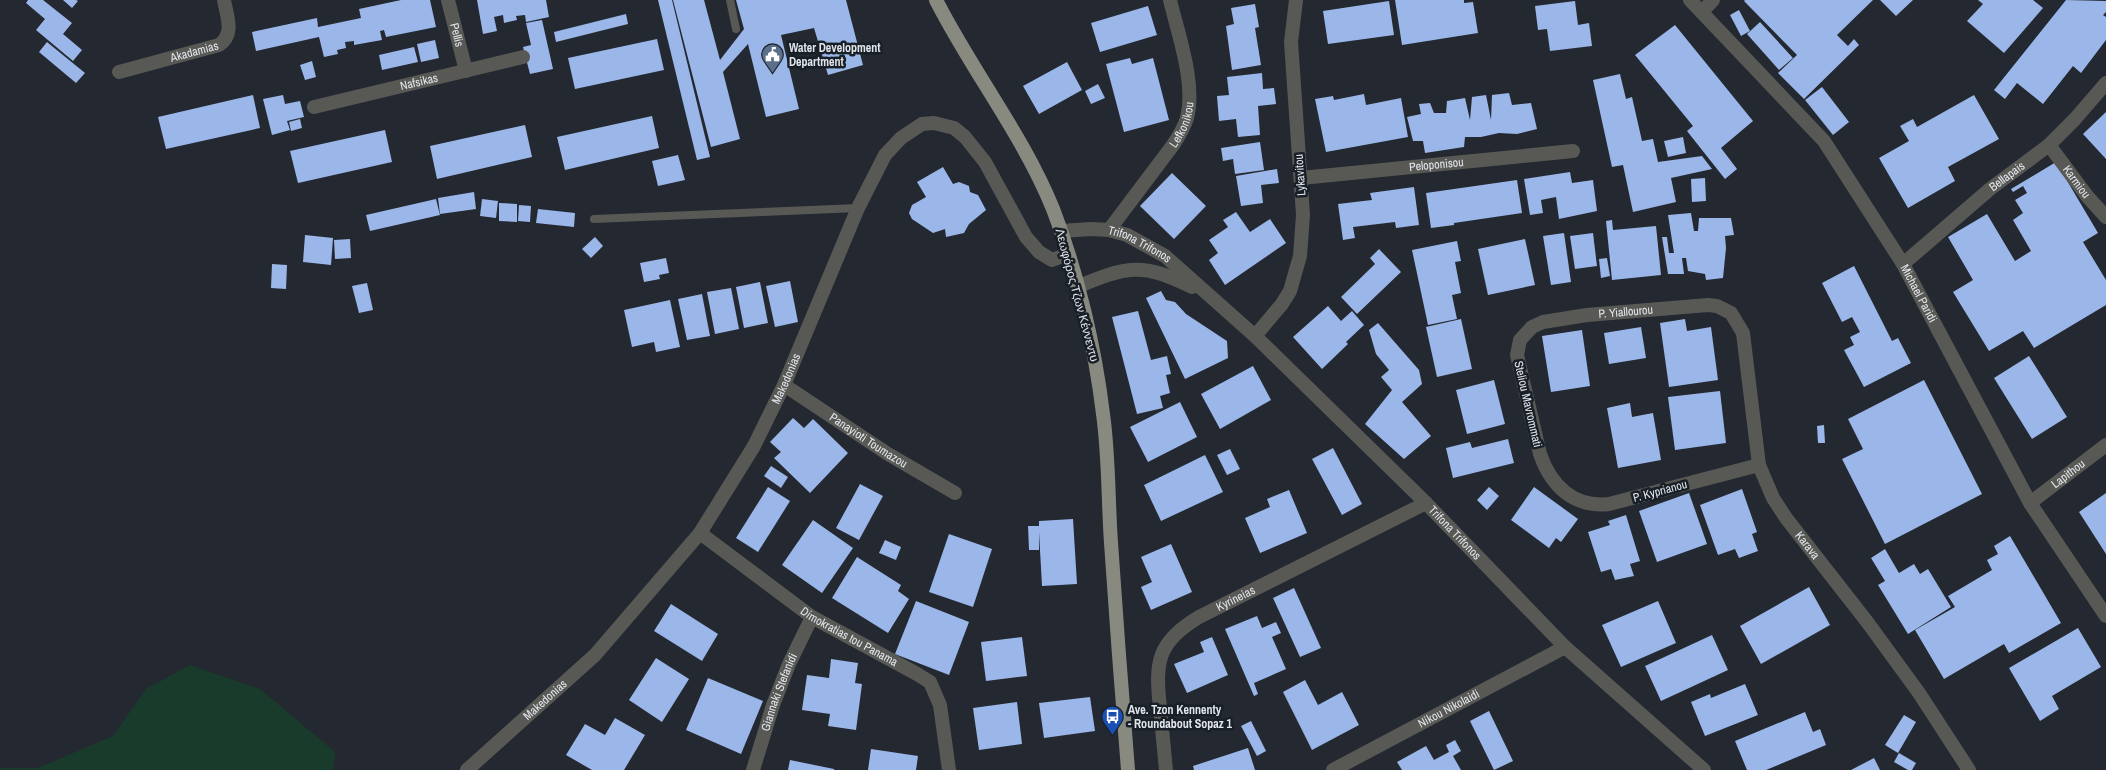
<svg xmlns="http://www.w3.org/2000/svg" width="2106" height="770" font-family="'Archivo Narrow',sans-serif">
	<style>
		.green { fill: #193b2c }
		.building { fill: #9bb7e9 }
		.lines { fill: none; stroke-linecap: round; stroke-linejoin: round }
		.service { stroke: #585954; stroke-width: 8 }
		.minor { stroke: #585954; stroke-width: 14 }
		.primary { stroke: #888a7f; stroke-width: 14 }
		.labels { text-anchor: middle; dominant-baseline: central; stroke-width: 5; stroke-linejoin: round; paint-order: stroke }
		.street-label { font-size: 12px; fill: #e2e6ec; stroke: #191f27 }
		.poi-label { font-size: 12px; font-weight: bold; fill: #e2e6ec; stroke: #191f27; text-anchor: start }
	</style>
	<rect width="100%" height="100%" fill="#232831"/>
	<polygon class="green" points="190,665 260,689 335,752 333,770 0,770 0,768 38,768 113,736 146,689"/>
	<g class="building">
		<polygon points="28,0 43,0 72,23 63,34 82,50 73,61 36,30 45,19 26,3"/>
		<polygon points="63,0 76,0 78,1 72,8"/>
		<polygon points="401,0 430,0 436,27 386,37 384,30 380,31 382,40 354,45 354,41 345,42 346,48 337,50 338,54 324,57 319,37 256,51 252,32 317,18 318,27 361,18 359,9"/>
		<polygon points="477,0 546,0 549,17 526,22 525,15 516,16 517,20 504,23 503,15 494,17 497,31 483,34"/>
		<polygon points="658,0 672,0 710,157 697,160"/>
		<polygon points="673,0 704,0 720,60 744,29 736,0 846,0 863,65 828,75 814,28 781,35 799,109 766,117 748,44 723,72 740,139 711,147"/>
		<polygon points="1395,0 1464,0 1464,3 1473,2 1478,33 1402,45"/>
		<polygon points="1745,0 1873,0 1837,35 1848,46 1854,39 1859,45 1804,99 1778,73 1797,55 1744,1"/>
		<polygon points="1880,0 1913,0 1896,16"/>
		<polygon points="1978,0 2033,0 2043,8 2004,53 1967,21 1983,4"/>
		<polygon points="2066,0 2106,1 2106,12 2103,15 2106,17 2106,40 2081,73 2073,66 2043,104 2017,83 2005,99 1994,90"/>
		<polygon points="1389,1 1394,35 1328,44 1323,11"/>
		<polygon points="1575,1 1578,25 1589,23 1592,46 1550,51 1547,29 1538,30 1535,6"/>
		<polygon points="1255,4 1259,27 1255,28 1261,65 1232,70 1226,26 1234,24 1231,8"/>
		<polygon points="1148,6 1157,35 1100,52 1091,23"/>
		<polygon points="1739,10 1750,31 1741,36 1730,15"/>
		<polygon points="626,14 628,24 556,42 554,32"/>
		<polygon points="542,20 553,69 530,74 523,47 531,45 526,23"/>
		<polygon points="1760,22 1793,58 1779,70 1747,34"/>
		<polygon points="1675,25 1753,121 1721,148 1737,169 1725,179 1687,131 1693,126 1635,55"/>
		<polygon points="657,39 664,70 575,89 568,58"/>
		<polygon points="435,40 439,58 421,62 417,44"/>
		<polygon points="47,42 85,73 76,83 39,52"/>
		<polygon points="414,47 418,62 382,70 379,55"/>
		<polygon points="1130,58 1132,64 1153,58 1169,120 1124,132 1106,64"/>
		<polygon points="312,61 316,77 305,80 300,65"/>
		<polygon points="1067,62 1082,90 1039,114 1023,86"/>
		<polygon points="1262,73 1263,89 1274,88 1276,104 1258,106 1260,135 1238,137 1236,119 1219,121 1217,96 1229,95 1227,77"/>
		<polygon points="1620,74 1626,99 1632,97 1642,141 1653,139 1658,162 1702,156 1712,169 1671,178 1676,202 1633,212 1623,165 1612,167 1593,80"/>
		<polygon points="1098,84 1105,98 1091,104 1085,91"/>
		<polygon points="1822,87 1849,122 1833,135 1805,100"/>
		<polygon points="1509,93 1512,105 1531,103 1537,129 1517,134 1499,133 1481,137 1465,137 1464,147 1425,153 1423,141 1413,141 1407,117 1421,114 1419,104 1430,103 1434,113 1446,113 1447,101 1465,98 1470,120 1472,97 1486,95 1491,120 1492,95"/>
		<polygon points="1364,94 1366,105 1401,98 1408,137 1326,152 1315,99 1333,96 1334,100"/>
		<polygon points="253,95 260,128 166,149 158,117"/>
		<polygon points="283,95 285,104 300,101 304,117 287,121 290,130 272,135 263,99"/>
		<polygon points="1974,95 1999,139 1948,167 1955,181 1908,208 1879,158 1909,141 1900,126 1913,119 1917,127"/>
		<polygon points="2106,112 2106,159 2083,134"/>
		<polygon points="652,116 659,148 565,170 557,137"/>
		<polygon points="300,119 302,128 291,131 289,122"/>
		<polygon points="525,125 532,157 437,179 430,146"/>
		<polygon points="385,130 392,162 298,183 290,151"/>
		<polygon points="1683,137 1686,153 1668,157 1664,141"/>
		<polygon points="1260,142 1264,170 1235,174 1233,159 1223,161 1221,148"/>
		<polygon points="678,155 685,180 658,186 652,161"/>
		<polygon points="2056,162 2098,233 2083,242 2106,280 2106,305 2034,348 2023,331 1989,351 1953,292 1973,280 1948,237 1987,214 2015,261 2031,251 2013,220 2023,213 2015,200 2027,193 2023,186 2013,192 2011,189"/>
		<polygon points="943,167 953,184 959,182 969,186 970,192 978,195 986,210 969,224 964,233 946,237 945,229 933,233 912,219 909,213 912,205 926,197 917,182"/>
		<polygon points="1277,169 1279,183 1261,185 1263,203 1241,206 1236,176"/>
		<polygon points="1570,172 1572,183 1593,180 1597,211 1559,219 1556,197 1541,200 1543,213 1530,215 1524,179"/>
		<polygon points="1172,173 1206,206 1174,239 1140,206"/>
		<polygon points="1705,178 1706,201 1692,202 1691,179"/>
		<polygon points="1517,180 1522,213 1454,223 1454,225 1431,228 1426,193"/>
		<polygon points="1414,187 1419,225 1396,228 1395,222 1353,227 1355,238 1343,240 1338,204 1372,200 1370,193"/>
		<polygon points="474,192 476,209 440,214 438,198"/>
		<polygon points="436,199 440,215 370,231 366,215"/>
		<polygon points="482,199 498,201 496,218 480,216"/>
		<polygon points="499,203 517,204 517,222 499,221"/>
		<polygon points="519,205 531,206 530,222 518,221"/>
		<polygon points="538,209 575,213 574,227 536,223"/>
		<polygon points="1236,212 1250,232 1270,219 1286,243 1225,285 1209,260 1218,253 1209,240 1228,227 1223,220"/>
		<polygon points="1691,213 1694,231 1698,231 1699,218 1731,218 1734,235 1725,236 1726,248 1723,278 1706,280 1705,274 1688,271 1686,258 1682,258 1684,274 1668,274 1662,237 1667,237 1669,253 1674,253 1668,215"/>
		<polygon points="1612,220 1613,230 1656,226 1661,275 1612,280 1606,221"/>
		<polygon points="1564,233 1571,282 1551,285 1543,236"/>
		<polygon points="1593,233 1597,266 1575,269 1570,236"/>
		<polygon points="305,235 333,238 331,265 303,262"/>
		<polygon points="595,237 603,246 591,258 582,249"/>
		<polygon points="350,239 351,258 335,259 334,240"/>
		<polygon points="1525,239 1535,285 1488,295 1478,249"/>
		<polygon points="1457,241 1461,261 1455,262 1461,293 1452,295 1457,319 1428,325 1412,250"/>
		<polygon points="1379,249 1401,272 1357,314 1341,297 1375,264 1370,258"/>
		<polygon points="666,258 669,273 659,275 660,279 644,282 640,263"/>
		<polygon points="1607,258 1610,276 1601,278 1599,259"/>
		<polygon points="272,264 287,265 286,289 271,288"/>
		<polygon points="1854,266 1892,341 1898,338 1911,363 1864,387 1844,350 1854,345 1850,337 1860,332 1852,317 1842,322 1822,283"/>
		<polygon points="790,281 798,322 775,327 766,286"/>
		<polygon points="760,282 768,323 744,328 736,287"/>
		<polygon points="367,283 373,310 359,313 352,286"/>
		<polygon points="731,288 739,329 715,334 707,292"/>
		<polygon points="1161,291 1166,300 1175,302 1186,314 1227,341 1228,358 1185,379 1146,298"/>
		<polygon points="702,294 710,336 687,340 678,299"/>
		<polygon points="670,300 680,347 656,352 654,342 632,347 624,310"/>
		<polygon points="1328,306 1341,321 1352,311 1364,325 1346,342 1348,344 1322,369 1293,337"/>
		<polygon points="1138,311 1151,360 1167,356 1171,374 1166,375 1170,393 1160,396 1163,408 1137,414 1112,317"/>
		<polygon points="1461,319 1472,369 1437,377 1426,327"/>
		<polygon points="1685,319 1687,331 1711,327 1718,380 1669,387 1660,323"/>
		<polygon points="1378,323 1419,370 1422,384 1402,402 1431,436 1404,459 1365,424 1392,390 1381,377 1389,370 1376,354 1369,330"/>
		<polygon points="1641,327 1646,358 1609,364 1604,333"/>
		<polygon points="1582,330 1590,386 1551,392 1542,336"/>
		<polygon points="2029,356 2067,417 2032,439 1994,378"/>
		<polygon points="1253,366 1271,400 1220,429 1201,394"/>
		<polygon points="1494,380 1505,424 1467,434 1456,390"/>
		<polygon points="1924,380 1982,494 1885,544 1842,459 1863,449 1848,419"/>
		<polygon points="1720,391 1726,443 1675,450 1668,397"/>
		<polygon points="1180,402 1197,437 1148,462 1130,427"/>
		<polygon points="1630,403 1632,417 1653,413 1661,460 1618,468 1607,408"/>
		<polygon points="793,418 804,428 813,419 848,453 810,493 774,458 781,452 770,442"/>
		<polygon points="1824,425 1825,443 1818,443 1817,426"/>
		<polygon points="1508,439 1514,463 1453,478 1446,448 1470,442 1472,448"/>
		<polygon points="1333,448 1362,504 1342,515 1312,459"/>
		<polygon points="1230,449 1240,469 1227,475 1217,455"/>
		<polygon points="1205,455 1223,492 1161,521 1144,485"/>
		<polygon points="771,466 788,477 781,488 764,476"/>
		<polygon points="860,484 883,496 859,540 836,528"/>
		<polygon points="768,487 790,501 758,552 736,538"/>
		<polygon points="1489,487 1499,496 1487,510 1477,500"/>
		<polygon points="1534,487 1578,519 1561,542 1556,538 1549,548 1511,520"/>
		<polygon points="1742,489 1757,532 1752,534 1758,551 1739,558 1735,549 1718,555 1700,505"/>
		<polygon points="1289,490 1307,533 1260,553 1245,518 1270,507 1267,499"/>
		<polygon points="1689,493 1707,544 1657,562 1639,511"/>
		<polygon points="2106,493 2106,554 2079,512"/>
		<polygon points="1626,515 1640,561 1630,564 1634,576 1615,580 1611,569 1601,572 1588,532 1610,525 1608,521"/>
		<polygon points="1073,519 1077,584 1042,586 1039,532 1039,550 1029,550 1028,526 1039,526 1039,521"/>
		<polygon points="813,520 853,548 822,593 782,565"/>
		<polygon points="949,534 992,549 973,607 929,592"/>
		<polygon points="2010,536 2061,623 2009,653 2004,644 1944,679 1915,630 1955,607 1948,596 1992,570 1987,560 1998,554 1994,546"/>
		<polygon points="885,540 901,547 896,560 879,553"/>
		<polygon points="1171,544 1192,592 1151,610 1141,587 1152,582 1141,557"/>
		<polygon points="1885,549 1899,573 1914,564 1920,574 1928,569 1951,607 1908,634 1878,585 1885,581 1871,558"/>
		<polygon points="857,557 901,585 898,591 909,599 888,633 832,598"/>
		<polygon points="1809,587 1830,625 1761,664 1740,626"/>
		<polygon points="1294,588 1321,648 1300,657 1273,598"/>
		<polygon points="916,601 969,622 949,675 895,654"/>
		<polygon points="1658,601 1676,643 1621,667 1602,625"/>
		<polygon points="671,604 718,634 702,661 654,631"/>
		<polygon points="1257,616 1262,628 1276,622 1281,633 1272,637 1286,669 1254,683 1258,694 1254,696 1225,629"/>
		<polygon points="2078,628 2101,667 2052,696 2059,709 2040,721 2009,668"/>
		<polygon points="1712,635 1728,670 1661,701 1645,666"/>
		<polygon points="1022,637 1027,676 986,681 981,642"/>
		<polygon points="1212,637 1228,675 1187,693 1174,664 1204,652 1200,642"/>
		<polygon points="656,658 689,679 662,722 629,700"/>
		<polygon points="831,659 858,663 855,683 862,684 856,730 828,726 830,714 802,710 807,675 829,678"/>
		<polygon points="708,678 763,701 741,754 686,730"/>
		<polygon points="1305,680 1318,705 1342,692 1359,725 1312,750 1283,692"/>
		<polygon points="1745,684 1758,715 1705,736 1691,702 1710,694 1711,698"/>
		<polygon points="1090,697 1095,731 1044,738 1039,703"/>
		<polygon points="1017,702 1022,744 979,750 973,708"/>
		<polygon points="1489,711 1513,761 1494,770 1470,721"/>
		<polygon points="1805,712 1813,732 1820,729 1826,745 1766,770 1747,770 1735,741"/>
		<polygon points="1904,715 1916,722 1898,753 1885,745"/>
		<polygon points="615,718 645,735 624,770 592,770 566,755 585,724 605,735"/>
		<polygon points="1251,721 1266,751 1257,756 1241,726"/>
		<polygon points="1455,740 1461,751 1453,756 1461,770 1402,770 1397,762 1426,746 1434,760 1449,752 1446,745"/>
		<polygon points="1248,748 1255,770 1194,770 1193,766"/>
		<polygon points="871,749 918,756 916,770 868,770"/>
		<polygon points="1899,753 1916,763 1912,770 1908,770 1894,762"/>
		<polygon points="1874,758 1880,770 1851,770"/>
		<polygon points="790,760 834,769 834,770 788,770"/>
	</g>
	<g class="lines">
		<g class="service">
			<polyline points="730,0 736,29"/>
			<polyline points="594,219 858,208"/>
		</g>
		<g class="minor">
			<path id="s1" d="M448 0 466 71"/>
			<path id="s2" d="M1690 0 1824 141 1903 264 2030 503 2106 616"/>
			<polyline points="1702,12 1713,0"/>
			<path id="s3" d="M119 72 219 45C235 34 227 17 224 0"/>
			<path id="s4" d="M314 107 523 57"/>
			<path id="s5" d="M2049 145 2087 196 2106 217"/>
			<path id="s6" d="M1301 178 1573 151"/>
			<path id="s7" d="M1109 230 1173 145C1179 136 1184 128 1187 118 1196 83 1178 34 1170 0"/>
			<path id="s8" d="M1061 231 1091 229 1109 230 1127 235 1165 256 1255 336 1426 503 1565 647 1704 770"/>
			<path id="s9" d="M1903 264 1990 189 2049 145 2075 119 2106 83"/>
			<path d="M1077 287C1127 266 1142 262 1192 287"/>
			<polyline points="1255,336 1282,304 1290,291 1300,256 1303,215 1291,42 1296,0"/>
			<path id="s10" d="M784 385 888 454 955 493"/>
			<path id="s11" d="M1759 465 1609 504C1574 508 1551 486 1540 454L1517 355 1520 340 1532 327 1543 322 1587 315 1708 305 1717 306 1731 313 1743 333 1759 465 1773 498 1786 518 1868 623 1919 693 1969 770"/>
			<path id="s12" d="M2030 503 2106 445"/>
			<path id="s13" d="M700 533 812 617 917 674 930 682 940 705 949 770"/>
			<path id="s14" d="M467 770 595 655 700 533 754 446 784 385 858 208 885 155 901 138 922 124 934 123 954 128 965 137 985 162 1026 237 1039 252 1052 260 1068 254"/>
			<path id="s15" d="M753 770 773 705 789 664 812 617"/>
			<path id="s16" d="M1166 770C1164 749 1162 729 1160 708 1155 662 1157 642 1199 617L1426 503"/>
			<path id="s17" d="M1333 770 1565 647"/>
		</g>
		<path class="primary" d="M936 0C972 71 1023 135 1053 209 1077 271 1095 347 1103 414 1109 456 1108 500 1111 543 1116 619 1122 694 1128 770"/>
	</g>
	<defs>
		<symbol id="civic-pin" viewBox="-11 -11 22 30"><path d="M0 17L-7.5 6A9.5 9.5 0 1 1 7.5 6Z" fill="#5c6f8a" stroke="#191f27"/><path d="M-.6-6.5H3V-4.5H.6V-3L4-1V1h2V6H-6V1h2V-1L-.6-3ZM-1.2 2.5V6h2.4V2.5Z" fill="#fff"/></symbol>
		<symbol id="bus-pin" viewBox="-11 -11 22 30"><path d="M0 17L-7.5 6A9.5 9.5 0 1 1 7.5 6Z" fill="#1a4fb4" stroke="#191f27"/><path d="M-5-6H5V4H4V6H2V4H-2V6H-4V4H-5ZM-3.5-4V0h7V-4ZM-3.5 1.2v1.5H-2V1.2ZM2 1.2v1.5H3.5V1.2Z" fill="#fff"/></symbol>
	</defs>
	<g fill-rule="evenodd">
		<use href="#civic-pin" x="760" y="42" width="25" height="34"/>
		<use href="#bus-pin" x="1100" y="704" width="25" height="34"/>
	</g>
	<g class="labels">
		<g class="street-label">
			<text stroke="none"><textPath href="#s1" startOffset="36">Pellis</textPath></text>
			<text stroke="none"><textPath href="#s3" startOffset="78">Akadamias</textPath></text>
			<text stroke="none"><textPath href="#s4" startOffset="108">Nafsikas</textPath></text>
			<text stroke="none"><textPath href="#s7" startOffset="129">Lefkonikou</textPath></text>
			<text stroke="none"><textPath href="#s6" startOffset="136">Peloponisou</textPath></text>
			<text transform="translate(1300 175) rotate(-94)">Lykavitou</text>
			<text stroke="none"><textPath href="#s9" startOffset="136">Bellapais</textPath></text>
			<text stroke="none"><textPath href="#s5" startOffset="46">Karmiou</textPath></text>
			<text stroke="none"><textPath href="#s8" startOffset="82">Trifona Trifonos</textPath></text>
			<text stroke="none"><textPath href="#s2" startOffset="374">Michael Paridi</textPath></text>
			<text transform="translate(1077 295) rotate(75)">Λεωφόρος Τζων Κέννεντυ</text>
			<text stroke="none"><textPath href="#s11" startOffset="478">P. Yiallourou</textPath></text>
			<text stroke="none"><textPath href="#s14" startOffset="510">Makedonias</textPath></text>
			<text transform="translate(1528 404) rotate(77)">Steliou Mavrommati</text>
			<text stroke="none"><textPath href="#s10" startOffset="101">Panayioti Toumazou</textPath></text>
			<text stroke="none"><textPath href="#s12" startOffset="48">Lapithou</textPath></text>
			<text transform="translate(1660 491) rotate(-15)">P. Kyprianou</text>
			<text stroke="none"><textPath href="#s8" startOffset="511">Trifona Trifonos</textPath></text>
			<text stroke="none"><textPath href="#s11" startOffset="836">Karava</textPath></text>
			<text stroke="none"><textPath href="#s16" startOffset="211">Kyrineias</textPath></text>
			<text stroke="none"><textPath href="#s13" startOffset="182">Dimokratias tou Panama</textPath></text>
			<text stroke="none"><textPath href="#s15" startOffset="82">Giannaki Stefanidi</textPath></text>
			<text stroke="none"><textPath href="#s14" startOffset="105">Makedonias</textPath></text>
			<text stroke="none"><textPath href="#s17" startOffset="131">Nikou Nikolaidi</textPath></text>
		</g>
		<g class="poi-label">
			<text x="789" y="48">Water Development<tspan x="789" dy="14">Department</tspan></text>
			<text x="1128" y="710">Ave. Tzon Kennenty<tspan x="1128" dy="14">- Roundabout Sopaz 1</tspan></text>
		</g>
	</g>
</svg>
